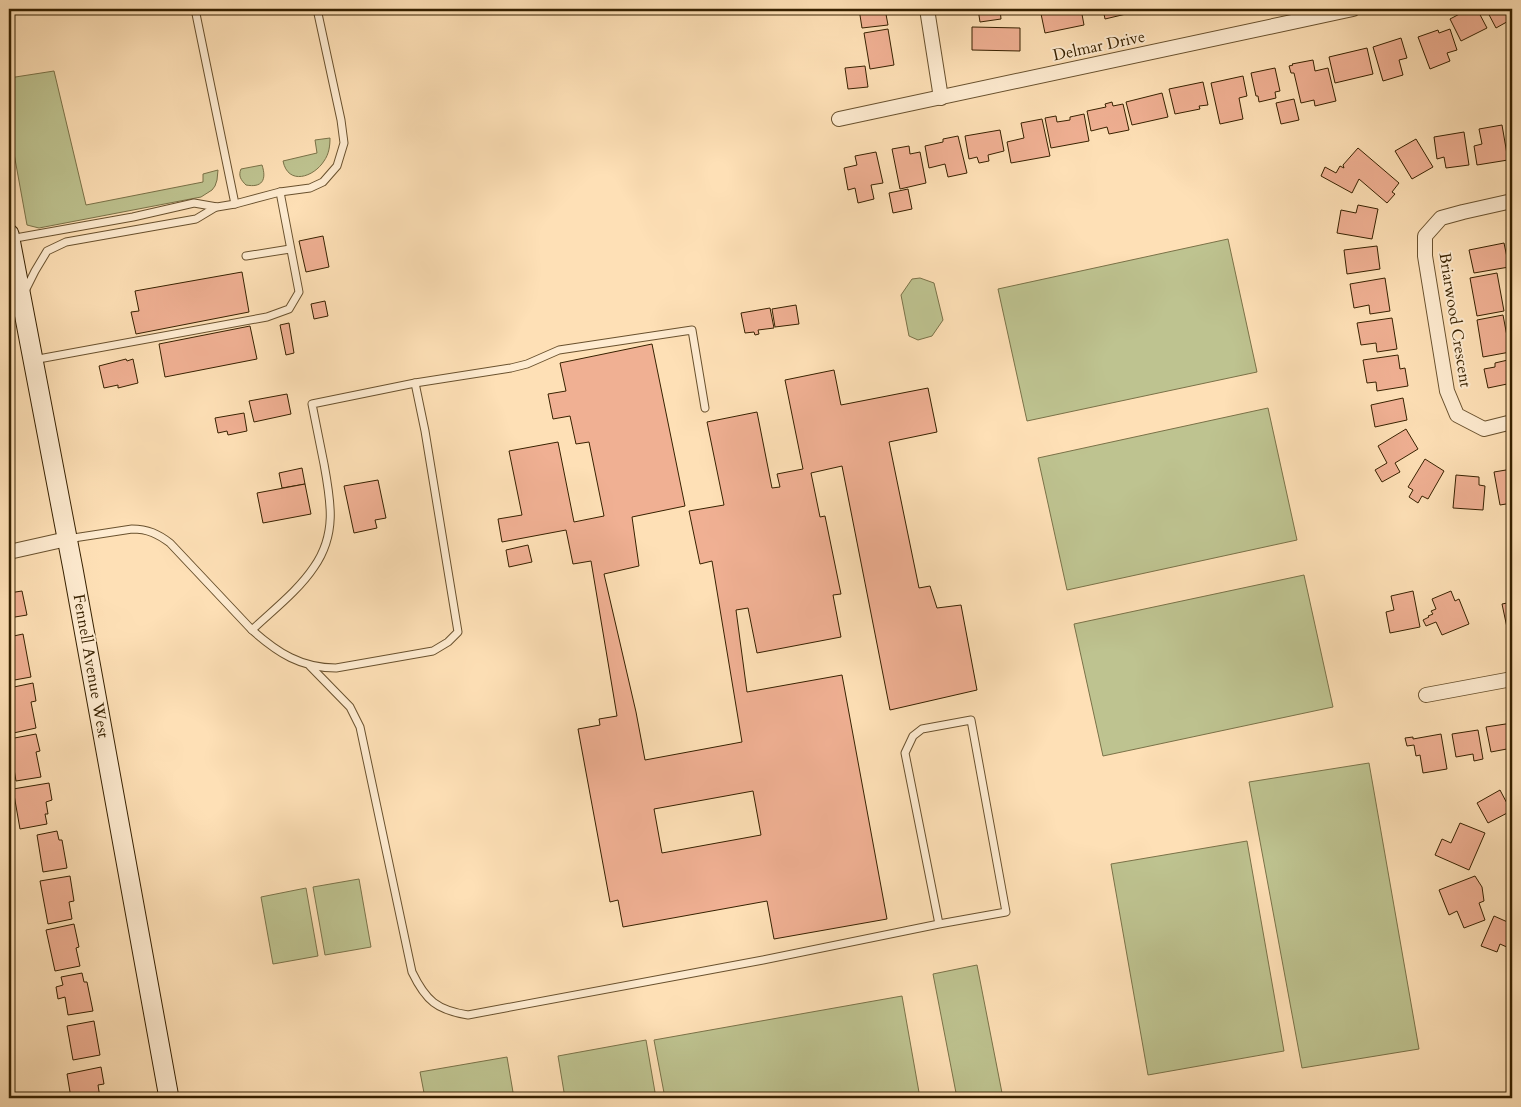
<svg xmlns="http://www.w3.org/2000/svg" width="1521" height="1107" font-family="Cardo,serif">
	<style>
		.green { fill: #bec390; stroke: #7a7248 }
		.building { fill: #f0b093; stroke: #372100; fill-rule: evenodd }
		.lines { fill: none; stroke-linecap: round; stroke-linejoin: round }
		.lane-casing { stroke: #69512e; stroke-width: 9 }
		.street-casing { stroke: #69512e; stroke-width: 16 }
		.secondary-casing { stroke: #372100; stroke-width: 21 }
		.lane { stroke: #feebd0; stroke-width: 7 }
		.street { stroke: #feebd0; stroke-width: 14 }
		.secondary { stroke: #feebd0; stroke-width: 19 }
		.labels { text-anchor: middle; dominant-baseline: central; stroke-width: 4; stroke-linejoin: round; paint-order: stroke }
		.street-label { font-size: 16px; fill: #372100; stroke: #feebd0 }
	</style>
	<rect width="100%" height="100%" fill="#fee0b6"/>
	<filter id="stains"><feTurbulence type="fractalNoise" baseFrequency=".004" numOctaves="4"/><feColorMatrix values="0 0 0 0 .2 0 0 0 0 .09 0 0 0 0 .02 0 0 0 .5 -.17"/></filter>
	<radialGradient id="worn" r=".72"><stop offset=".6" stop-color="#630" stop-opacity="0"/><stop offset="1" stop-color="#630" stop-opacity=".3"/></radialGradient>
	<g class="green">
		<polygon points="54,71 86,205 203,182 203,174 218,170 217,180 215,186 212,190 201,197 39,228 27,225 9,126 9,78"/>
		<path d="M330 138C330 146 329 154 324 161 314 177 288 186 283 161L317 153 315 140Z"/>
		<path d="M262 165C267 180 262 188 246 185 241 180 238 176 241 169Z"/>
		<polygon points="1228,239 1257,372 1027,421 998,289"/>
		<polygon points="920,278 934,283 943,320 932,336 918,340 909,336 901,295 912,279"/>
		<polygon points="1268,408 1297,540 1067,590 1038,458"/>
		<polygon points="1304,575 1333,707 1103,756 1074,624"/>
		<polygon points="1369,763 1419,1049 1302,1068 1249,782"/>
		<polygon points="1247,841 1284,1051 1148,1075 1111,864"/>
		<polygon points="359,879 371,947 325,955 313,887"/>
		<polygon points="306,888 318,956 273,964 261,897"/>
		<polygon points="977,965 1003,1098 957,1098 933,974"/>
		<polygon points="902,996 920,1098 665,1098 654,1040"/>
		<polygon points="646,1040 656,1098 565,1098 558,1056"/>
		<polygon points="507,1057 514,1098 425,1098 420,1072"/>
	</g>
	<g class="building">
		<polygon points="859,9 885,9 888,25 862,28"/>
		<polygon points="978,9 1000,9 1001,19 980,22"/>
		<polygon points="1040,9 1081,9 1084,25 1045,33"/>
		<polygon points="1103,9 1124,9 1126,14 1105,19"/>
		<polygon points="1469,9 1477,9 1487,28 1461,41 1450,19"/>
		<polygon points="1486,9 1512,9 1512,19 1496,28"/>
		<polygon points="972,27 1020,28 1020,51 972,50"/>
		<polygon points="888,29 894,65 870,69 864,33"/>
		<polygon points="1450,29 1457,50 1447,53 1450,61 1430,69 1418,37 1438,30 1439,33"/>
		<polygon points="1401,38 1407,58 1399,60 1403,75 1383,81 1373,47"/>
		<polygon points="1367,48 1373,74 1335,83 1329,57"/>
		<polygon points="1313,60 1315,71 1328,68 1336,101 1315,106 1314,100 1301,103 1294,73 1291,73 1289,66 1293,65 1292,64"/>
		<polygon points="865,66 868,87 848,89 845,68"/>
		<polygon points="1275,68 1280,91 1275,92 1276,98 1259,102 1258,96 1256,96 1251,73"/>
		<polygon points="1243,76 1247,96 1239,98 1243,119 1220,124 1211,83"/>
		<polygon points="1203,82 1208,105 1199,106 1200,109 1175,114 1169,89"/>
		<polygon points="1162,93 1168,117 1132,125 1126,102"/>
		<polygon points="1294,99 1299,120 1281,124 1276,103"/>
		<polygon points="1112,102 1113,106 1123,104 1129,130 1109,134 1107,127 1091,131 1087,111 1106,107 1105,104"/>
		<polygon points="1084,114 1089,141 1051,148 1045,118 1056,116 1057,122 1070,120 1070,117"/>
		<polygon points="1042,119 1050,156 1011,163 1007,142 1024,138 1021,123"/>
		<polygon points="1502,125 1508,160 1477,165 1474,146 1482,144 1479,129"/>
		<polygon points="1000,130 1004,151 988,155 989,161 979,163 977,157 969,159 965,136"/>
		<polygon points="1464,132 1469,165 1446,168 1444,157 1437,159 1434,137"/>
		<polygon points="958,136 967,173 948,177 945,164 929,168 925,146 943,142 943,139"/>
		<polygon points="1416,139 1433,167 1412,179 1395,151"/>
		<polygon points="909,146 910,154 920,152 926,183 900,189 892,149"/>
		<polygon points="1358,148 1399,183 1392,192 1395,194 1387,203 1359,179 1352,193 1321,176 1325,167 1336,173 1340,166 1344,168 1343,165"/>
		<polygon points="876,152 883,183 871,185 874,199 858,203 855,188 848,190 844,168 857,165 855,156"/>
		<polygon points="908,189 912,209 893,213 889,193"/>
		<polygon points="1358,205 1378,209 1372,239 1337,233 1341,210 1356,213"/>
		<polygon points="323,236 329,267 306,272 299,241"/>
		<polygon points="1504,243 1509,267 1474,273 1469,250"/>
		<polygon points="1377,246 1380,269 1347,274 1344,250"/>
		<polygon points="242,272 249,312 136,334 131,312 139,311 135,291"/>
		<polygon points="1497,273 1504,311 1477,316 1470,278"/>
		<polygon points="1385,278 1390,311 1370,314 1369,305 1354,308 1350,284"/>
		<polygon points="325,301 328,316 314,319 311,304"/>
		<polygon points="796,305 799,324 775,327 772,309"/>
		<polygon points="770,308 774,328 758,330 759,334 755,335 754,332 745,333 741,313"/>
		<polygon points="1503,315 1510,352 1483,357 1477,320"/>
		<polygon points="1392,318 1397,349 1377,352 1376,343 1361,345 1357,323"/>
		<polygon points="289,323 294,353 286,355 280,325"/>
		<polygon points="250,326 257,359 165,377 159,344"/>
		<path d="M652 344 685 506 632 517 639 566 604 574 636 712 645 760 742 742 712 561 700 564 689 511 724 505 707 422 757 412 772 488 780 487 777 474 803 469 785 380 834 370 841 405 928 388 937 432 889 442 919 588 930 586 937 608 961 605 977 690 890 710 842 466 811 473 820 517 825 516 841 594 833 595 841 637 757 653 748 608 736 610 747 692 842 675 887 919 774 939 767 901 623 927 618 900 610 902 578 729 600 725 599 719 617 716 591 561 573 564 566 530 502 542 498 519 522 515 509 451 558 442 574 522 604 516 589 442 576 444 570 416 553 419 548 394 566 391 560 363ZM753 791 761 835 662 853 654 809Z"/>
		<polygon points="1398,355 1400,369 1405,368 1408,386 1377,391 1376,382 1367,383 1363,360"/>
		<polygon points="126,359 127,361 133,359 138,383 118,388 118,385 104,388 99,366"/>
		<polygon points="1512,359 1512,383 1488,388 1484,369 1495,367 1495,363"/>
		<polygon points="287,394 291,414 254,422 249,401"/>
		<polygon points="1403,398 1407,420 1375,427 1371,405"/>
		<polygon points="244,413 247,431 228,435 227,431 218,433 215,418"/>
		<polygon points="1406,429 1418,449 1395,463 1400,472 1382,482 1375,470 1387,463 1378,446"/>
		<polygon points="1425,459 1444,471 1428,499 1422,496 1418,503 1409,497 1413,490 1408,487"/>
		<polygon points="302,468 305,484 282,488 279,473"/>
		<polygon points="1512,469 1512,503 1500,505 1494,472"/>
		<polygon points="1456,475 1479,477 1479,485 1485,486 1483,510 1453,508"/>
		<polygon points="378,480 386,518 375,520 377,528 354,533 344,486"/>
		<polygon points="305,484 311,514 263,523 257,493"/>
		<polygon points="528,545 532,562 509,567 506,550"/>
		<polygon points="22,591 27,615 9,618 9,593"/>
		<polygon points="1413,591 1420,627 1390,633 1386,612 1394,610 1391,596"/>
		<polygon points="1451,591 1455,601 1459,599 1469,624 1442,635 1436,622 1426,626 1423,620 1429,617 1428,616 1433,614 1431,611 1436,609 1432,599"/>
		<polygon points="1512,602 1512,636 1509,637 1502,604"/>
		<polygon points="23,634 31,677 9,681 9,637"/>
		<polygon points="33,683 36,701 31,702 36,728 9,734 9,720 10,720 9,688"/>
		<polygon points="1512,723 1512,748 1491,752 1486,727"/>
		<polygon points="1478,730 1483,759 1474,761 1473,754 1456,757 1452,734"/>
		<polygon points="36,734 40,751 36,752 41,777 16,781 14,769 9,769 9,739"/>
		<polygon points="1441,734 1447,769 1423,773 1420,755 1416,756 1414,745 1407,746 1405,738 1413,737 1413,739"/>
		<polygon points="49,783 52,800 46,802 48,814 45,814 47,824 20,829 13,789"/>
		<polygon points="1500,790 1511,811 1488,823 1477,803"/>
		<polygon points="1460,823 1485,833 1469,870 1435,855 1442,839 1451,843"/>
		<polygon points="57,831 59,840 62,840 67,868 43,872 37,835"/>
		<polygon points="70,876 74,901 69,902 72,919 48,924 40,881"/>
		<polygon points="1475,876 1482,887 1484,901 1479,903 1485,920 1464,928 1457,911 1449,915 1439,890"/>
		<polygon points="1494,916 1512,924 1512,941 1509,948 1500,944 1497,952 1481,946"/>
		<polygon points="74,924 79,947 76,948 80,966 55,971 46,930"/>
		<polygon points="82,973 84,982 87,982 93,1011 68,1015 65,997 58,999 56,987 63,985 61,977"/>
		<polygon points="94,1021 100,1055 73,1060 67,1026"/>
		<polygon points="101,1067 104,1084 98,1085 100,1098 71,1098 67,1074"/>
	</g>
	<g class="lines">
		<defs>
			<g id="lane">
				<polyline points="195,9 235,204"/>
				<polyline points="10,239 133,217 194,203 217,207 235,204 280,192 310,188 323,182 337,166 344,143 341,120 317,9"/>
				<polyline points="246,256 290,249"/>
				<polyline points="24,293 35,271 47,251 66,242 196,219 216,207"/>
				<polyline points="33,360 267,317 289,309 299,292 280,192"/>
				<path d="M67 539 132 529C148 529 158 534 170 543L252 630C278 653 301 668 336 668L433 651 448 642 458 632 425 431 415 383"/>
				<path d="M252 630C273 610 298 591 314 567 337 534 331 502 324 464 320 444 316 424 312 404L415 383 511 368 527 364 559 350 692 330 705 408"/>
				<path d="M310 666 350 707 360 727 412 972C426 1001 437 1010 468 1015L763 960 939 924 1006 912 971 720 922 729 913 736 905 753 939 924"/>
			</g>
			<g id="street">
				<polyline points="927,9 941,98"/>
				<polyline points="839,119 1353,9"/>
				<polyline points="1512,201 1463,212 1441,218 1425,236 1425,256 1447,391 1457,415 1484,429 1512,422"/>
				<polyline points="9,552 67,539"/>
				<polyline points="1426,695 1512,679"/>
			</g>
			<polyline id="secondary" points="9,234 73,569 169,1098"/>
		</defs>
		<use href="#lane" class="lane-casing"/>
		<use href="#street" class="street-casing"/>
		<use href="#secondary" class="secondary-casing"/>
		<use href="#lane" class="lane"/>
		<use href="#street" class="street"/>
		<use href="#secondary" class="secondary"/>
	</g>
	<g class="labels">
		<g class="street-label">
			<text transform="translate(1099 46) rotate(-12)">Delmar Drive</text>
			<text transform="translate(1455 320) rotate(81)">Briarwood Crescent</text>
			<text transform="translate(91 666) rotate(80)">Fennell Avenue West</text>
		</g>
	</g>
	<rect width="1521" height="1107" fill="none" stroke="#fee0b6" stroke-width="30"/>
	<rect x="10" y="10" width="1501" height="1087" fill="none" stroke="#372100" stroke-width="2.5"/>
	<rect x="15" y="15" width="1491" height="1077" fill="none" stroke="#372100"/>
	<rect width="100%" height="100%" filter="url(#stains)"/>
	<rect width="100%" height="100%" fill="url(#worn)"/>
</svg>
